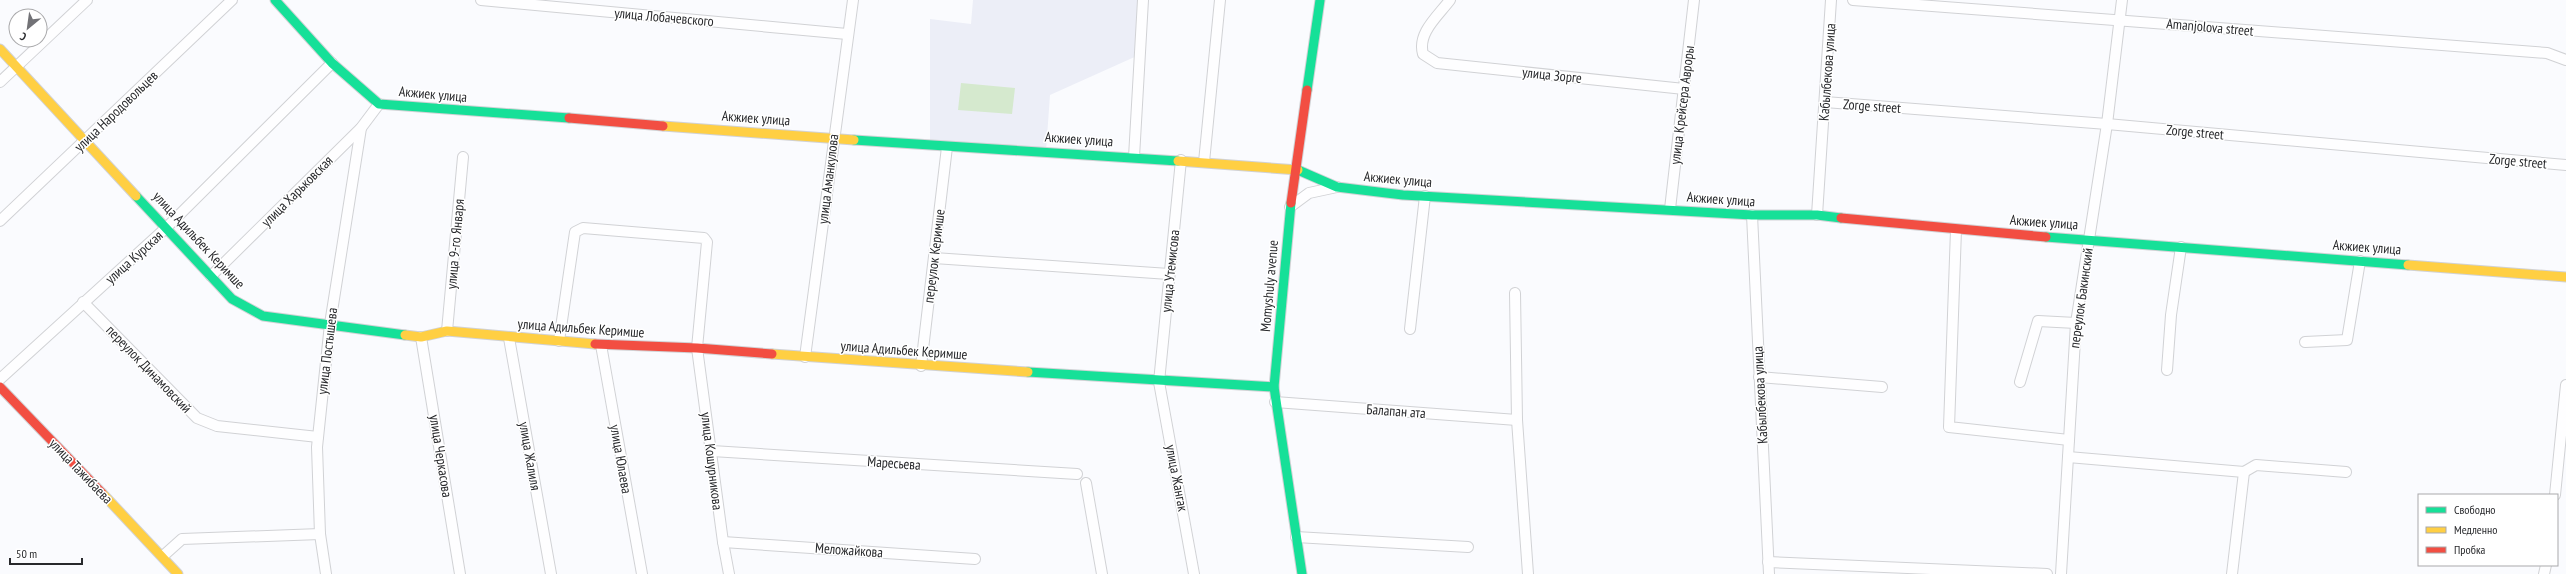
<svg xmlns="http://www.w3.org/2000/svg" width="2566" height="574" font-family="'PT Sans Narrow',sans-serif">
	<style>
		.built { fill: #eceef7 }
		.green { fill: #d5e9ce }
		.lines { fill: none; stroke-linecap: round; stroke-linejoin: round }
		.street-casing { stroke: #d1d2d5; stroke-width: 12 }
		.fast-casing { stroke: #d1d2d5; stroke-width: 11 }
		.slow-casing { stroke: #d1d2d5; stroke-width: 11 }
		.jam-casing { stroke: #d1d2d5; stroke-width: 11 }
		.street { stroke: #fefeff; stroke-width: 10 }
		.fast { stroke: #16e098; stroke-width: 9 }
		.slow { stroke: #ffcf43; stroke-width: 9 }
		.jam { stroke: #f24e42; stroke-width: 9 }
		.labels { text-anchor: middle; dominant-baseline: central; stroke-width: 3; stroke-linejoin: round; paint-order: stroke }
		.street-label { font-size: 14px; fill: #28292c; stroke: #fff }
	</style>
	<rect width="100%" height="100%" fill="#fafbfe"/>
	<polygon class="built" points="973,0 1143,0 1139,55 1050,95 1046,151 930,146 930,19 971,24"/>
	<polygon class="green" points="961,83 1015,88 1012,114 958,110"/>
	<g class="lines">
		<defs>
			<g id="street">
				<polyline points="481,0 847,34"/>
				<path d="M1450 0C1438 16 1417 33 1423 54L1437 63 1684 89"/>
				<polyline points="1853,0 2547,53 2566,60"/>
				<polyline points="0,82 87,0"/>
				<polyline points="1825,102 2107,124 2566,165"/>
				<polyline points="1134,157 1143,0"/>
				<polyline points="1181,160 1159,382 1194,574"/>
				<polyline points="1204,162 1220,0"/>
				<polyline points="1290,207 1309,193 1337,187"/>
				<polyline points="1670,209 1694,0"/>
				<polyline points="1752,215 1769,574"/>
				<polyline points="1817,215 1831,0"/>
				<polyline points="0,221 232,0"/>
				<polyline points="1956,230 1949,427 2069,440"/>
				<polyline points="934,258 1169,274"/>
				<polyline points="211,276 361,128 379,104"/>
				<polyline points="1515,293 1517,420 1528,574"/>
				<polyline points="83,302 197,418 217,426 318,437"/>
				<polyline points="1410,329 1425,196"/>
				<polyline points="447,331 463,157"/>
				<polyline points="421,337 460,574"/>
				<polyline points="509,338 551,574"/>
				<polyline points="559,341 575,232 583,228 704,238 707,242 697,348 723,542 729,574"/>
				<polyline points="2305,342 2347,340 2360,261"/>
				<polyline points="601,345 642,574"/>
				<polyline points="805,357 853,0"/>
				<polyline points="921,366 947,147"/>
				<polyline points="2167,370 2171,315 2181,247"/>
				<polyline points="1759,377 1882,387"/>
				<polyline points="0,379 167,227 332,63"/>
				<polyline points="2020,382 2038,321 2076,323"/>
				<polyline points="1275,402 1517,420"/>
				<polyline points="712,451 1077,474"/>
				<polyline points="2068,457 2244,472 2256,465 2346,472"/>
				<polyline points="1086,483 1102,574"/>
				<polyline points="2555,495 2566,385"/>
				<polyline points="1296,537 1468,547"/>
				<polyline points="723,542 975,559"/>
				<polyline points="163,556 182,539 320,534"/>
				<polyline points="1768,562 2047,574"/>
				<polyline points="326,574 320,534 317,447 330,324 361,128"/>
				<polyline points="2061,574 2076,323 2107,124 2122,0"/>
				<polyline points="2232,574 2244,472"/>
				<polyline points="2544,574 2546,565"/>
			</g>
			<g id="fast">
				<polyline points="275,0 332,63 379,104 569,118"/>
				<polyline points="1307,90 1320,0"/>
				<polyline points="854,140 1178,161"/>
				<polyline points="1298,170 1337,187 1403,195 1752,215 1817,215 1841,218"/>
				<polyline points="136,196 232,299 263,316 405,335"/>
				<polyline points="1291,203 1274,387 1302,574"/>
				<polyline points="2046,237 2408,265"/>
				<polyline points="1028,372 1274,387"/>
			</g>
			<g id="slow">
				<polyline points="0,49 136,196"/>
				<polyline points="663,126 854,140"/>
				<polyline points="1178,161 1298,170"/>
				<polyline points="2408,265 2566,277"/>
				<polyline points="405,335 421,337 447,331 595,344"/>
				<polyline points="772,354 1028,372"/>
				<polyline points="102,493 178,574"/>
			</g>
			<g id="jam">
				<polyline points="569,118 663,126"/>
				<polyline points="1291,203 1307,90"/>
				<polyline points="1841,218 2046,237"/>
				<polyline points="595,344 697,348 772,354"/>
				<polyline points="0,387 102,493"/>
			</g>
		</defs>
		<use href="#street" class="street-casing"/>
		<use href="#fast" class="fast-casing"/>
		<use href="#slow" class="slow-casing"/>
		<use href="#jam" class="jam-casing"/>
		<use href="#street" class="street"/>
		<use href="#fast" class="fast"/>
		<use href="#slow" class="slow"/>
		<use href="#jam" class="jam"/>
	</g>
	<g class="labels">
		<g class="street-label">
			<text transform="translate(664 17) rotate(5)">улица Лобачевского</text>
			<text transform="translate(2210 27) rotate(5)">Amanjolova street</text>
			<text transform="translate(1827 72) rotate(-86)">Кабылбекова улица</text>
			<text transform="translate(1552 75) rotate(6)">улица Зорге</text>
			<text transform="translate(433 94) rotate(5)">Акжиек улица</text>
			<text transform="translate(1682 105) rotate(-83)">улица Крейсера Авроры</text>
			<text transform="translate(1872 106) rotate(4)">Zorge street</text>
			<text transform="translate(116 111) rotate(-44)">улица Народовольцев</text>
			<text transform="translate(756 118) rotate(4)">Акжиек улица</text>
			<text transform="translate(2195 132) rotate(5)">Zorge street</text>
			<text transform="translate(1079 139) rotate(4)">Акжиек улица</text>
			<text transform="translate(2518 161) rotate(5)">Zorge street</text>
			<text transform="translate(828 179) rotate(-83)">улица Аманкулова</text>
			<text transform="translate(1398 179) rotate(5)">Акжиек улица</text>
			<text transform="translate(297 191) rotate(-45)">улица Харьковская</text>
			<text transform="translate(1721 199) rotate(4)">Акжиек улица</text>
			<text transform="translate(2044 222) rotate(4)">Акжиек улица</text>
			<text transform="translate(199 240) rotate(47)">улица Адильбек Керимше</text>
			<text transform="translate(455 244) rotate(-85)">улица 9-го Января</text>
			<text transform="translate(2367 247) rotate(4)">Акжиек улица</text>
			<text transform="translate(934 256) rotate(-83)">переулок Керимше</text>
			<text transform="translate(134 257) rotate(-42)">улица Курская</text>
			<text transform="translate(1170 271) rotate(-84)">улица Утемисова</text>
			<text transform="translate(1269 286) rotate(-85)">Momyshuly avenue</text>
			<text transform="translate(2081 298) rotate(-82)">переулок Бакинский</text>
			<text transform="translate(581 328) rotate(4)">улица Адильбек Керимше</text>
			<text transform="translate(904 350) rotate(4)">улица Адильбек Керимше</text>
			<text transform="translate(327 351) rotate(-83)">улица Постышева</text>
			<text transform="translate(149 369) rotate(46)">переулок Динамовский</text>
			<text transform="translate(1760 395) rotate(-93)">Кабылбекова улица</text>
			<text transform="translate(1396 411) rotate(4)">Балапан ата</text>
			<text transform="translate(441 456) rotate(81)">улица Черкасова</text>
			<text transform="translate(530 456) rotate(80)">улица Жалиля</text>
			<text transform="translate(621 459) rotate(80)">улица Юлаева</text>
			<text transform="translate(712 461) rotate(83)">улица Кошурникова</text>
			<text transform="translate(894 463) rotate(4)">Маресьева</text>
			<text transform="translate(81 471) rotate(46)">улица Тажибаева</text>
			<text transform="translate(1177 478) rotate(79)">улица Жангак</text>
			<text transform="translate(849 550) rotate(4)">Меложайкова</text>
		</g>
	</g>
	<rect x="2418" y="494" width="140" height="72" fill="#ffffff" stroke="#a9a9ab"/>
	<rect x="2426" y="507" width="20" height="6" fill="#16e098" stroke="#a9a9ab"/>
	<text x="2454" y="514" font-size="12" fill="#28292c">Свободно</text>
	<rect x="2426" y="527" width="20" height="6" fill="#ffcf43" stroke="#a9a9ab"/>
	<text x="2454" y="534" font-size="12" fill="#28292c">Медленно</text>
	<rect x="2426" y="547" width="20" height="6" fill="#f24e42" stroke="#a9a9ab"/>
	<text x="2454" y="554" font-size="12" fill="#28292c">Пробка</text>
	<g transform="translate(28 28) rotate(209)"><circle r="19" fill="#ffffff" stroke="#a9a9ab"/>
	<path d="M0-3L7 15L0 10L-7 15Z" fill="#727276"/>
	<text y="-6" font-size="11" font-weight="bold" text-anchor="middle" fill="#28292c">С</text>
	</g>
	<path d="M10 558v6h72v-6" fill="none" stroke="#28292c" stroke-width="2"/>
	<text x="16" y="558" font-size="12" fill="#28292c" stroke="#ffffff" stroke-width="3" paint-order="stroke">50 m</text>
</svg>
